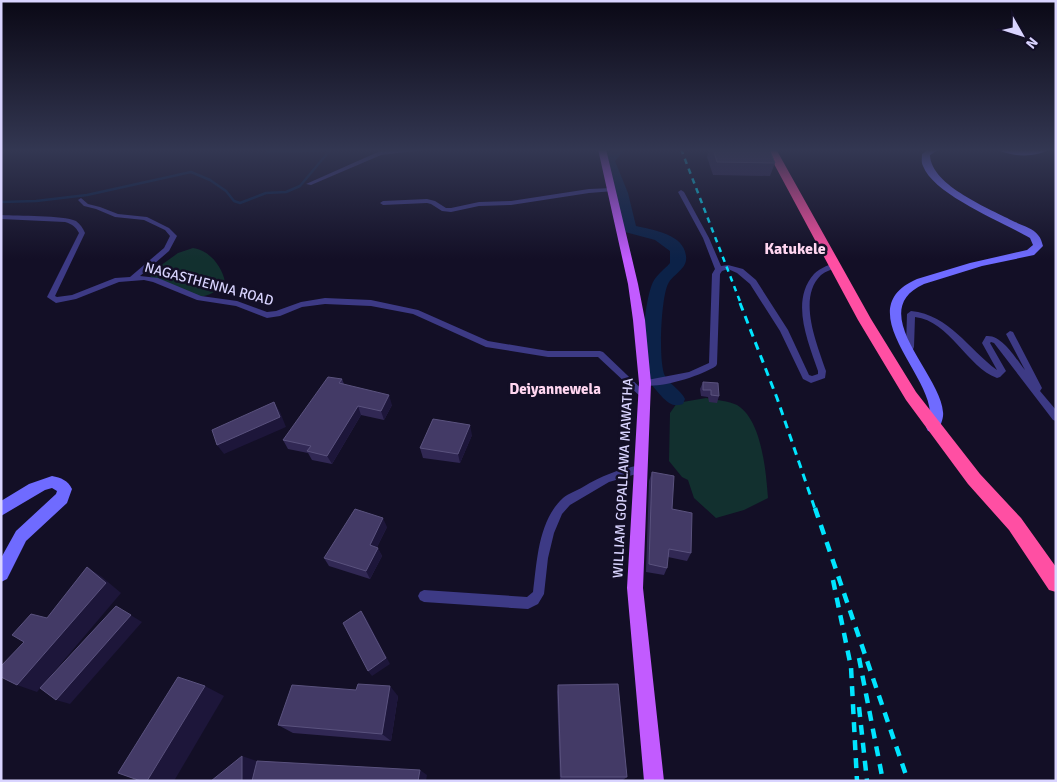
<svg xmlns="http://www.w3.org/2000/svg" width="1057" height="782" font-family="Signika,sans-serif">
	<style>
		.green { fill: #12302f }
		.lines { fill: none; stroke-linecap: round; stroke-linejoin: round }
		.stream { stroke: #0c2248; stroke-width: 2.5 }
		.river { fill: #0c2248; fill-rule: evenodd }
		.street { fill: #3d3a85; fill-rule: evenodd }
		.secondary { fill: #6f6bff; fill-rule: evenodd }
		.primary { fill: #c25bff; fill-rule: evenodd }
		.highway { fill: #ff4fa3; fill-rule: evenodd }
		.rail-far2 { stroke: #00e5ff; stroke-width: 2.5; stroke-dasharray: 5.5 5; stroke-linecap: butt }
		.rail-far1 { stroke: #00e5ff; stroke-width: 3; stroke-dasharray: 8 6; stroke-linecap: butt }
		.rail { stroke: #00e5ff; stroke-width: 4.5; stroke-dasharray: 10 8; stroke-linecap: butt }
		.wall { fill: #312854 }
		.shaded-wall { fill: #1d163a }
		.building { fill: #433a66; stroke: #5a527e }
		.labels { text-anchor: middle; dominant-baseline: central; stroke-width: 5; stroke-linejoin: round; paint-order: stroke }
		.street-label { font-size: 14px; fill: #d9d4ff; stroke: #130f26 }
		.neighbourhood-label { font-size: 15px; font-weight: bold; fill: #ffd6f0; stroke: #130f26 }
		.far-district-label { font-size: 16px; font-weight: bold; fill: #ffd6f0; stroke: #130f26 }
	</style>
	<rect width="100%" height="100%" fill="#130f26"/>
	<g class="green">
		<path d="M193 248C209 250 222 266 225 282 219 291 209 296 198 297L151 277 149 274 178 253Z"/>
		<path d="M706 398C715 400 729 401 737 405 762 420 766 472 768 498L744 510 716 518 694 498 688 480 682 477 669 461 670 413 677 403Z"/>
	</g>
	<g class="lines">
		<g class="stream">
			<polyline points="268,149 268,152 330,150"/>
			<polyline points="1,202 36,201 87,195 191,172 210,180 226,191 234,201 240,203 266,193 286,192 300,186 331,149"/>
		</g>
		<path class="river" d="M612 149H625L615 161 628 193 636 226C653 230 684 234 686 256 688 269 673 274 668 284 661 298 658 362 665 376 670 385 681 390 685 399L683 404C673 407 670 404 663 398 657 391 650 384 647 376 640 355 644 308 651 287 654 276 663 271 670 263V251L655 240 625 232 623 229 614 193 602 160Z"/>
		<g class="street">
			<polygon points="403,149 432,149 381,155 311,185 306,184 378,152"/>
			<polygon points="612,188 614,189 614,191 589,193 511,205 479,206 451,212 442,211 431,204 427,203 383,205 380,203 383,201 427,199 435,201 446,208 451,208 479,202 511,201 589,189"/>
			<path d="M681 190 684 192 709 238 721 266 728 265 743 269 756 280 788 330 809 375 812 376 818 374V371C808 341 790 301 814 274 820 268 831 263 839 263V267C833 269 826 271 821 275 797 298 817 344 826 371L825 378 811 383 803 379 780 331 750 284 737 273 728 269 722 271 720 274 717 364 716 366C701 376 659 389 642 385L641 383 642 381 689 372 709 363 712 274 715 269 703 238 678 192Z"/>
			<path d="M81 198 88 204 100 207 118 214 147 217 169 228 177 236 169 251 140 276 158 278 201 296 237 301 267 312 276 311 301 302 325 298 371 300 418 310 488 341 548 351H600L603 352 649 396 648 398H642L598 357H548L486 347 413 314 371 306 325 304 302 307 280 316 267 318 236 306 197 300 153 282 144 280 119 282 76 299 56 303 47 297 79 233C76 227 72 224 65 222L1 219V215C18 216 63 215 76 221 80 224 83 228 85 233L55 296 57 297 72 295 115 278 130 277 164 248 170 236 165 230 144 220 115 217 96 209 84 206 78 200Z"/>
			<path d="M911 311C950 315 968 349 997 370L982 343 986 336C1002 334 1016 359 1025 370L1006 334 1010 331 1013 332 1042 388 1040 391 1056 410V421L1053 420 994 343 991 342 990 343 1006 371 1000 377 997 378C967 367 950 321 915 317L914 347 911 354H905L904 352 906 347 907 314Z"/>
			<path d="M640 465 643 466 645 469 643 472 609 482 570 505 562 514 554 533 548 558 544 594 538 604 528 609 424 602 420 600 418 596 420 592 424 590 527 597 533 592C537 562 538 521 563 498 569 493 576 491 583 487 601 476 619 469 640 465Z"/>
		</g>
		<g class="secondary">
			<path d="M929 149H940L930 155C931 186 991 209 1015 222 1022 225 1034 229 1038 235 1041 238 1042 243 1043 246L1034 255 982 266 924 284C864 311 941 374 943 412 944 418 940 426 938 431L933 432 928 431 926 427C928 423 930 417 930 412 928 371 850 308 917 279L970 263 1027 250 1033 245 1030 238C1003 222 934 195 923 166 921 162 922 158 922 154Z"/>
			<path d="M996 149H1050C1036 158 1010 157 996 149Z"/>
			<path d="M52 476C61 478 68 480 72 489L67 503 26 541 7 579 1 582V558L16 531 56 494 57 491 52 488 45 490 1 516V501L29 484Z"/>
		</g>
		<polygon class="primary" points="598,149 606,149 638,284 645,320 651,383 643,588 664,781 644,781 627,588 639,383 633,320 628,284"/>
		<polygon class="highway" points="766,149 776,149 871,319 916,392 980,474 1021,518 1056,567 1056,592 1049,590 1009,530 968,484 906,400 858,320"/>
		<polyline class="rail-far2" points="681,149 741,304"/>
		<polyline class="rail-far1" points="740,303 777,398 815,509"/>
		<g class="rail">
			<polyline points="815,508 908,781"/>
			<polyline points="833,580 851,667 857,781"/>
			<polyline points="859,658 883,781"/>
			<polyline points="859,707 867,781"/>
		</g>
	</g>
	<g class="wall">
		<polygon points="709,149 769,149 775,163 770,176 713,175 707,157"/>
		<polygon points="342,379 344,384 392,405 384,420 361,415 332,464 312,460 308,453 288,449 283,440"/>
		<polygon points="703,382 719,396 717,403 709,402 708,397 701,396 700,389"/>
		<polygon points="472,435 460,463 423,458 420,448"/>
		<polygon points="652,472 672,509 691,553 687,561 668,557 667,568 664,575 646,572 649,481"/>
		<polygon points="387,527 377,547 382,556 370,579 329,566 324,558"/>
		<polygon points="558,685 627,777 623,780 560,780 557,692"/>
		<polygon points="356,690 398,696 391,741 293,733 278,725"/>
	</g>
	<g class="shaded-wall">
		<polygon points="389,395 392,405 384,420 381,411"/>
		<polygon points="274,402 280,412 286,427 224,454 217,445"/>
		<polygon points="358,406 361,415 332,464 327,456"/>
		<polygon points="470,425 472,435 460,463 458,454"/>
		<polygon points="383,518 387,527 374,553 370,545"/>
		<polygon points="378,548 382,556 370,579 366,571"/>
		<polygon points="87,567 102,577 121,593 37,692 17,685"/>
		<polygon points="116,606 142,622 70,704 56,700"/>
		<polygon points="361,611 366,618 390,664 372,676 368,671"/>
		<polygon points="205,686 224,696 174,781 147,781"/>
		<polygon points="390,686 398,696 391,741 382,734"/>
		<polygon points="242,756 260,762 260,781 242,781"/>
		<polygon points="420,770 427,775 426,781 418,781"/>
	</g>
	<g class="building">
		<polygon points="713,149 769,149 775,163 717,162"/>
		<polygon points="328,377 342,379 339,383 389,395 381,411 358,406 327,456 307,451 311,446 283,440"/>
		<polygon points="703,382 718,383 719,396 711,395 711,390 703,390"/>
		<polygon points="274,402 280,417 217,445 212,430"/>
		<polygon points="433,419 470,425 458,454 420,448"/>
		<polygon points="652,472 674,476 672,509 692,513 691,553 669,549 667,568 649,564"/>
		<polygon points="355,509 383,518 370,545 378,548 366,571 324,558"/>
		<polygon points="87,567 106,583 17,685 1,677 1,666 24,642 12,635 31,614 47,618"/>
		<polygon points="116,606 131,615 56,700 40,688"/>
		<polygon points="361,611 386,658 368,671 343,623"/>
		<polygon points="178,677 205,686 147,781 141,781 118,773"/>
		<polygon points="358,684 390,686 382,734 278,725 292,685 356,690"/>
		<polygon points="618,684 627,777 561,777 558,685"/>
		<polygon points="242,756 242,781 211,781"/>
		<polygon points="257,761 420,770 418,781 252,781"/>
	</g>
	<linearGradient id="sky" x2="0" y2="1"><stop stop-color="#0a0815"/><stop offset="0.58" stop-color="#333752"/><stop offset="1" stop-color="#333752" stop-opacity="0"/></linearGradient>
	<rect width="1057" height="259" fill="url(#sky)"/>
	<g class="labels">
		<g class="street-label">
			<text transform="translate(209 284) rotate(15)">NAGASTHENNA ROAD</text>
			<text transform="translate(623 478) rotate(-87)">WILLIAM GOPALLAWA MAWATHA</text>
		</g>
		<g class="neighbourhood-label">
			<text x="555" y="389">Deiyannewela</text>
		</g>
		<g class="far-district-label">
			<text x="795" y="249">Katukele</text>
		</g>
	</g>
	<rect width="1057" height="782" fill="none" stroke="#d9d4ff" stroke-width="5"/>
	<g transform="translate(1022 35) rotate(129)" stroke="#130f26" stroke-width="4" paint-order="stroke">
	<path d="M0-4L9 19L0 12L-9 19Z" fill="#d9d4ff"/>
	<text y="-8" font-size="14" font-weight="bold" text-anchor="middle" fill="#d9d4ff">N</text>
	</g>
</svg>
